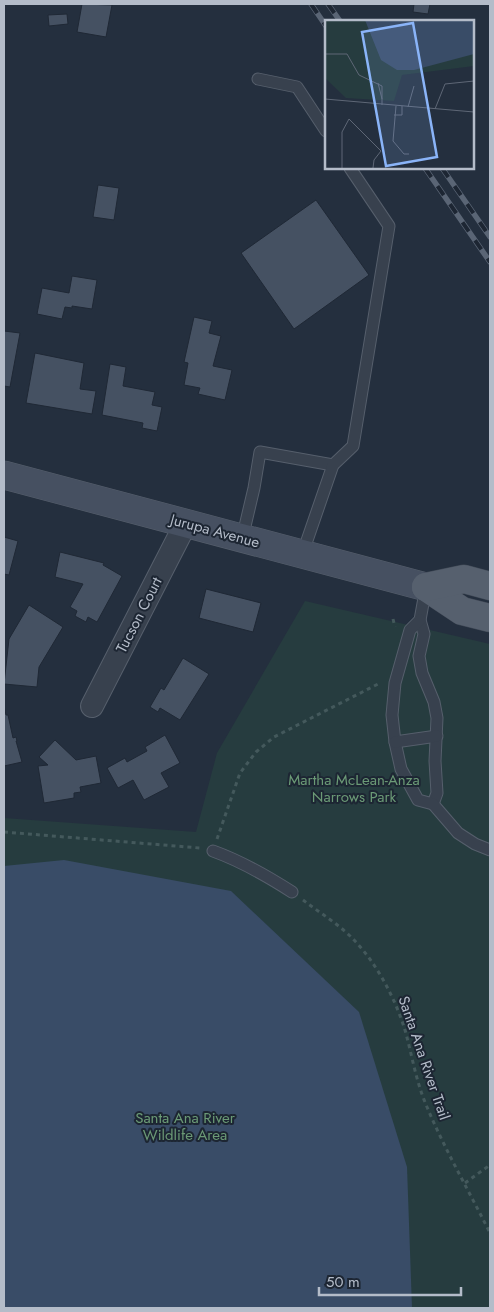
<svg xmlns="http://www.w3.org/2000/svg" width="494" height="1312" font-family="Jost,sans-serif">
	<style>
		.green { fill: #263c3f }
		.water { fill: #394c67 }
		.building { fill: #455162; stroke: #1f2835 }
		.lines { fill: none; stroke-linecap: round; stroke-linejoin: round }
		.lane-casing { stroke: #565f6c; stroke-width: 13 }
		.street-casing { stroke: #565f6c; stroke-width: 24 }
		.secondary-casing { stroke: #565f6c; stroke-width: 29 }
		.primary-casing { stroke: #414a57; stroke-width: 29 }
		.path { stroke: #44595c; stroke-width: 3; stroke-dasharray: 4 4; stroke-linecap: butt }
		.lane { stroke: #38414e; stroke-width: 11 }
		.street { stroke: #38414e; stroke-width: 22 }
		.secondary { stroke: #465061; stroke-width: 28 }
		.primary { stroke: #56606e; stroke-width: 28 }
		.rail-casing { stroke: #5a6575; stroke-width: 5.5 }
		.rail { stroke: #1d2633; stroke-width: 4; stroke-dasharray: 11; stroke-linecap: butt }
		.labels { text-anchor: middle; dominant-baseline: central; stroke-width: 4; stroke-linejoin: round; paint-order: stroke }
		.street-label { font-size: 15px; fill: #b4bcc9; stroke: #1d2633 }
		.park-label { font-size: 15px; fill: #6b9a76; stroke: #1d2633 }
		.inset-road { fill: none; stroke: #5e6776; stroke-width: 1 }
		.view { fill: #8ab4f8; fill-opacity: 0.15; stroke: #8ab4f8; stroke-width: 2.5 }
		.inset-edge { fill: none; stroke: #b4bcc9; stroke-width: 2.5 }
	</style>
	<rect width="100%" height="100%" fill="#242f3e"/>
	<polygon class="green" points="305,601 490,644 490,1308 4,1308 4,818 196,832 217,753"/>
	<polygon class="water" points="64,860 231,891 359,1012 407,1167 412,1308 4,1308 4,866"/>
	<g class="building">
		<polygon points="82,4 112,5 106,37 77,32"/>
		<polygon points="414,4 430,4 428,14 413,12"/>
		<polygon points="67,14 68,24 49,26 48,15"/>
		<polygon points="98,185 119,188 114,220 93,217"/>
		<polygon points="316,200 369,275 294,329 241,253"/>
		<polygon points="72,276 97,280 92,309 72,306 72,308 65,307 62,319 37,314 42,288 69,293"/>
		<polygon points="194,317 212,321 209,333 221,336 213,366 232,370 225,400 198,394 200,388 184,385 188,363 184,362"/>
		<polygon points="4,331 20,333 10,387 4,386"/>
		<polygon points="35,353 84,363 80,389 96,391 92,414 26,403"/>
		<polygon points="110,364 126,367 123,386 155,392 152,405 162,407 157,431 142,428 143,423 102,415"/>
		<polygon points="4,537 18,541 9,575 4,574"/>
		<polygon points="60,552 104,563 103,565 122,576 97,622 88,617 86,622 75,616 77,611 70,607 83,584 55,577"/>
		<polygon points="206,589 261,603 253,632 199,618"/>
		<polygon points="29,605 63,627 39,667 37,687 4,684 9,639"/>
		<polygon points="183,658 209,674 180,720 160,708 158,712 150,707 161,688 164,690"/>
		<polygon points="4,706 6,715 8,715 13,738 16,737 17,741 16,741 22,762 4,766"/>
		<polygon points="165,735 180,763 161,773 169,787 144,800 133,780 118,788 107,768 125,758 127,762 147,751 145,747"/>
		<polygon points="55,740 76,760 96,756 101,783 80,787 81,792 74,793 74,798 44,803 38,766 48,765 39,757"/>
	</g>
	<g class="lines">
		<defs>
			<g id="lane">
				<polyline points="258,79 297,87 326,131"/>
				<polyline points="242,539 254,488 260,452 333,465"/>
				<polyline points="302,555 333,465 353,446 389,226 350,168"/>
				<polyline points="426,587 420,620 424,634 419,656 422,673 434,702 437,718 435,761 437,793 433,804"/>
				<polyline points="420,620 410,630 395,683 392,715 395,742 401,769 418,800 433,804 458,833 475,844 490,850"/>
				<polyline points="395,742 437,736"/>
				<path d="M213 851C241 861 267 876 292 892"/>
			</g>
			<polyline id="street" points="92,706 186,523"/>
			<polyline id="secondary" points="4,475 426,587"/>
			<g id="primary">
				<polyline points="426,587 462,611 490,618"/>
				<polyline points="426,587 464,579 490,586"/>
			</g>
		</defs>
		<use href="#lane" class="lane-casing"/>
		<use href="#street" class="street-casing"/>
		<use href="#secondary" class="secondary-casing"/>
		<use href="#primary" class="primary-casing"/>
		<g class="path">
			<polyline points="393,619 395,627"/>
			<polyline points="4,832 200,848"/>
			<polyline points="217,839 240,773 256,752 274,737 380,683"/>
			<path d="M303 900C320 913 340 925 354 940 377 964 395 998 405 1030 412 1055 416 1082 427 1107 445 1150 469 1191 490 1233"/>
			<polyline points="465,1183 490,1165"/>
		</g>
		<use href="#lane" class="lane"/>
		<use href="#street" class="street"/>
		<use href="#secondary" class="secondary"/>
		<use href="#primary" class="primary"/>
		<defs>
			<g id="rail">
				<polyline points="311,4 326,26"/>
				<polyline points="328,4 340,21"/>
				<polyline points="425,168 490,262"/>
				<polyline points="442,168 490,237"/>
			</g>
		</defs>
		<use href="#rail" class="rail-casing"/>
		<use href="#rail" class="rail"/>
	</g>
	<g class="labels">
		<g class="street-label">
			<text transform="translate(215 531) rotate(15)">Jurupa Avenue</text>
			<text transform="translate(139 615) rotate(-63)">Tucson Court</text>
			<text transform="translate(424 1058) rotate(71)">Santa Ana River Trail</text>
		</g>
		<g class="park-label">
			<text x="354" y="780">Martha McLean-Anza<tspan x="354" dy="17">Narrows Park</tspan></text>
			<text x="185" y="1118">Santa Ana River<tspan x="185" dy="17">Wildlife Area</tspan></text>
		</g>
	</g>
	<g transform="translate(325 20)">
		<rect width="149" height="149" fill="#242f3e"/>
		<path d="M0 0H149V46L77 55 69 81 21 78 0 58Z" fill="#263c3f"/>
		<path d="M40 0H149V34L89 50H72L56 40Z" fill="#394c67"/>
		<path class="inset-road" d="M0 34H22L34 55 57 66V85M53 63 57 79M0 79 149 92M71 86 68 121 79 134H84M83 87 89 66M110 89 120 64 149 61M69 95H77V86M17 148V112L24 99 56 131 49 140 48 148"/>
		<path class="view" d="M88 3 112 137 61 146 37 12Z"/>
		<rect width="149" height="149" class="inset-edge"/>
	</g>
	<rect width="494" height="1312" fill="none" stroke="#b4bcc9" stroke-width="10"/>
	<path d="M319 1287v8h142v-8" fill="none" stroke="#b4bcc9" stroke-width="2.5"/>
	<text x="326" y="1287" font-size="15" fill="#b4bcc9" stroke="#1d2633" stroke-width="4" paint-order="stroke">50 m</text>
</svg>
